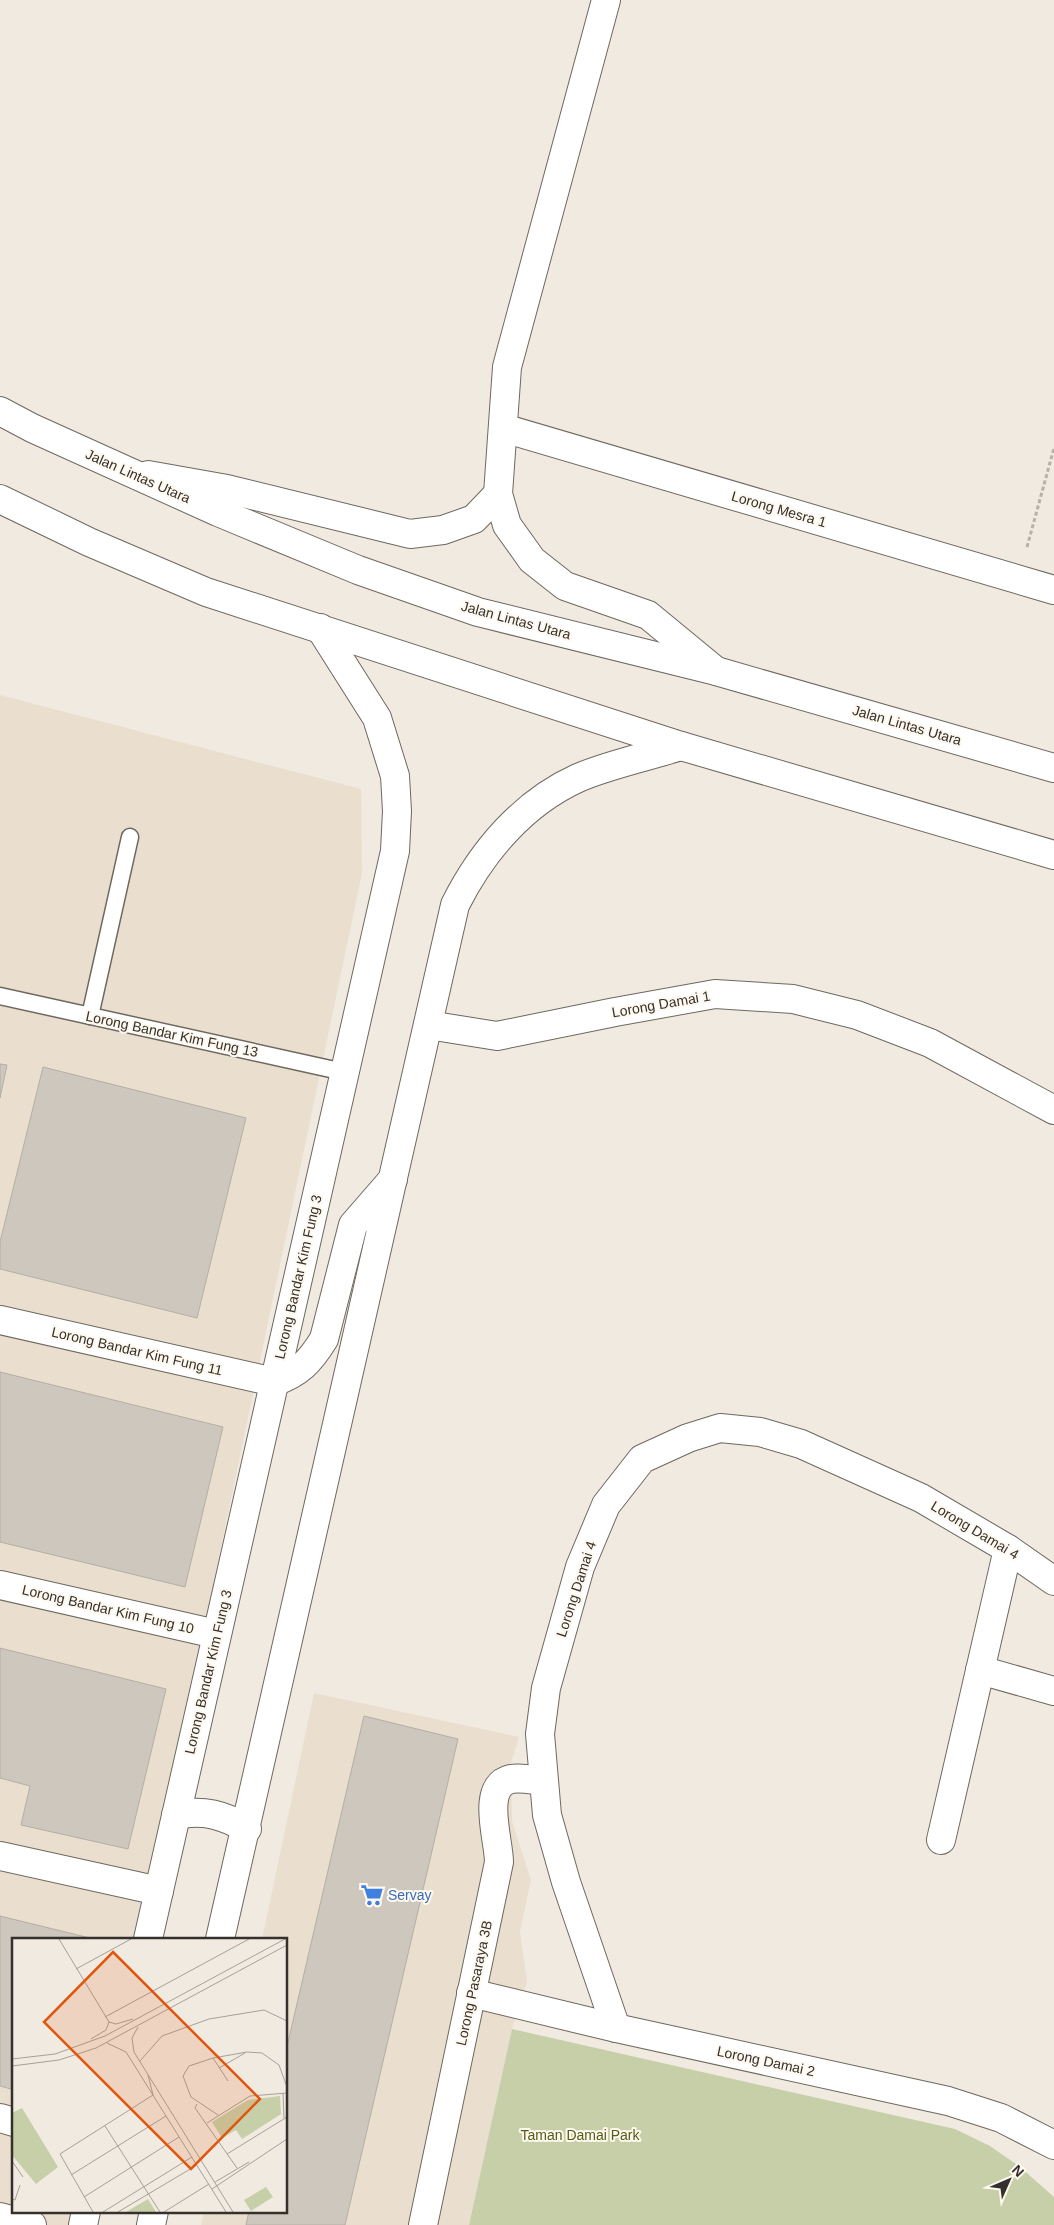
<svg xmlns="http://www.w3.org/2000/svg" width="1054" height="2225" font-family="Helvetica,sans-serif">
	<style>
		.built { fill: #eadfcf }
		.green { fill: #c7cfa8 }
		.building { fill: #cdc7bd; stroke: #b4aea4 }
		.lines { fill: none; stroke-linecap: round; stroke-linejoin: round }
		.lane-casing { stroke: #6e685f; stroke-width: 19 }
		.street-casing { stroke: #6e685f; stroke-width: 30 }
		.secondary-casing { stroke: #6e685f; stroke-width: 30 }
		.primary-casing { stroke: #6e685f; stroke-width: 30 }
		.path { stroke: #b7b1a9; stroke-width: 3; stroke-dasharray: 4 2.5; stroke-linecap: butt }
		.lane { stroke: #fff; stroke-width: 16 }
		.street { stroke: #fff; stroke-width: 28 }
		.secondary { stroke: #fff; stroke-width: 28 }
		.primary { stroke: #fff; stroke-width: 28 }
		.labels { text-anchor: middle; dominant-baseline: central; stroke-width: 4; stroke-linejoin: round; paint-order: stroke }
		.street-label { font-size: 14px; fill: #34312d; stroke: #fef8ee }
		.shop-label { font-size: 14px; fill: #366cbe; stroke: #fef8ee; text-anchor: start }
		.park-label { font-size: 14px; fill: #535c16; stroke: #fef8ee }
		.inset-road { fill: none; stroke: #a5a098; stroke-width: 1 }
		.view { fill: #df570e; fill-opacity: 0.15; stroke: #df570e; stroke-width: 2.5 }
		.inset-edge { fill: none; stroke: #34312d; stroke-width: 2.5 }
	</style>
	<rect width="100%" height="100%" fill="#f1eae0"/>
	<g class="built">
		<polygon points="0,695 361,789 362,873 139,1939 14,1939 14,2211 76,2211 73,2225 0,2225"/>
		<polygon points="314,1693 519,1737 511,1763 512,1821 531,1880 520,1932 527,1982 512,2029 469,2225 201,2225 204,2211 286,2211 286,1939 262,1939"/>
	</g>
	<polygon class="green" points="512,2029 955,2129 990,2146 1020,2167 1054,2197 1054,2225 469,2225"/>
	<g class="building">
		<polygon points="0,1064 7,1065 0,1098"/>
		<polygon points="43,1067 246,1118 197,1318 0,1269 0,1242"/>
		<polygon points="0,1372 223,1427 185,1587 0,1542"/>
		<polygon points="0,1648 166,1689 128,1849 21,1825 30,1786 0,1778"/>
		<polygon points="364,1716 458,1739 345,2225 246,2225 249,2211 286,2211 286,2051"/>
		<polygon points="0,1916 94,1939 14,1939 14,2090 0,2086"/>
	</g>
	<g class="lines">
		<defs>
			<g id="lane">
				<polyline points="0,996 344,1072"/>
				<polyline points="90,1016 130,837"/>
			</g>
			<g id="street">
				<polyline points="606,0 507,367 498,494 507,525 532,560 565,586 648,615 716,671"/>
				<polyline points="503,428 1054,590"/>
				<polyline points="148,475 227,489 410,534 443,530 474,519 498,494"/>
				<polyline points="428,1025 497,1036 615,1012 715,994 793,999 857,1015 930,1043 1054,1110"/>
				<path d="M0 1320 274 1382C299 1373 310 1362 324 1339L353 1225 393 1179"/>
				<polyline points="0,1585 216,1634"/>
				<polyline points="980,1670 1054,1691"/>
				<polyline points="941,1840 1008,1549"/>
				<polyline points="0,1856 159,1891"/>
				<polyline points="471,1993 616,2028 948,2101 1001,2118 1054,2145"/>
				<polyline points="616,2028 566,1882 547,1815 540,1734 546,1688 580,1567 606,1505 642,1459 688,1438 720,1428 760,1432 801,1444 921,1498 1008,1549 1054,1581"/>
				<polyline points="0,2118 14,2122"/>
				<polyline points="0,2217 32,2225"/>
				<path d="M423 2225 499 1862C499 1840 480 1786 511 1779 521 1777 533 1780 543 1781"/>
			</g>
			<g id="secondary">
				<path d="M176 1815C203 1809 224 1815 247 1829"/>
				<polyline points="148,1939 395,851 397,811 395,776 377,718 320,628"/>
				<path d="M220 1939 455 905C482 851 523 803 578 778 607 765 650 756 681 746"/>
				<polyline points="83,2225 86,2211"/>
				<polyline points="151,2225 154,2211"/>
			</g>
			<g id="primary">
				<polyline points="0,411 32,428 218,512 358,570 478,612 716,671 1054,768"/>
				<polyline points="0,499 89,542 206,592 681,746 1054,855"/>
			</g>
		</defs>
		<use href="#lane" class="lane-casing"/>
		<use href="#street" class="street-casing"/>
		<use href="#secondary" class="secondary-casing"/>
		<use href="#primary" class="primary-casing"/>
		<polyline class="path" points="1027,547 1054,448"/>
		<use href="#lane" class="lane"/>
		<use href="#street" class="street"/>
		<use href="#secondary" class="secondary"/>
		<use href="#primary" class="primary"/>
	</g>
	<defs>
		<symbol id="supermarket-bare" viewBox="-9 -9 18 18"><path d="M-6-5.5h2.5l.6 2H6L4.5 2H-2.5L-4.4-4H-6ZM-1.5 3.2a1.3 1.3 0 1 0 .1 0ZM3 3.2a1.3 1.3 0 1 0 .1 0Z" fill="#3f7fe0" stroke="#fef8ee" stroke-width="2.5" paint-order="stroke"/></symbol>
	</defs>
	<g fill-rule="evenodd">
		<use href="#supermarket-bare" x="356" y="1879" width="32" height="32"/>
	</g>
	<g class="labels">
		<g class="street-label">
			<text transform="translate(138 476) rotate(24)">Jalan Lintas Utara</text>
			<text transform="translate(779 509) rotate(16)">Lorong Mesra 1</text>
			<text transform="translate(516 620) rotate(15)">Jalan Lintas Utara</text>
			<text transform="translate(907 725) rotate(16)">Jalan Lintas Utara</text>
			<text transform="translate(661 1004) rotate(-10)">Lorong Damai 1</text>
			<text transform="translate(172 1034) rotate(12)">Lorong Bandar Kim Fung 13</text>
			<text transform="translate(298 1277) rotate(-77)">Lorong Bandar Kim Fung 3</text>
			<text transform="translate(137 1351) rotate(13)">Lorong Bandar Kim Fung 11</text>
			<text transform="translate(975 1530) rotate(31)">Lorong Damai 4</text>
			<text transform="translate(576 1589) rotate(-72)">Lorong Damai 4</text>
			<text transform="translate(108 1609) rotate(13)">Lorong Bandar Kim Fung 10</text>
			<text transform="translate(208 1672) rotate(-77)">Lorong Bandar Kim Fung 3</text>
			<text transform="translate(474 1983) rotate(-78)">Lorong Pasaraya 3B</text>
			<text transform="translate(766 2061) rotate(12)">Lorong Damai 2</text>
		</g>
		<g class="shop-label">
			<text x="388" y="1895">Servay</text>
		</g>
		<g class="park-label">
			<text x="580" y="2135">Taman Damai Park</text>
		</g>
	</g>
	<g transform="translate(12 1938)">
		<rect width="275" height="275" fill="#f1eae0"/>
		<path d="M268 158 269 176 230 201 224 192 210 200 200 184 236 162ZM10 170 46 229 24 246 0 217V175ZM254 249 261 259 239 273 232 262ZM136 261 144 274H114Z" fill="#c7cfa8"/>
		<path class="inset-road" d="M47 1 97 84 104 86 121 81M64 31 119 1M93 79 237 1M126 89 120 100 122 114 221 274M79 101 94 92 97 84M95 105 114 114 214 274M201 120 216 143M0 121 43 116 93 98 273 1M128 123 150 98 197 81 252 72 275 83M0 128 47 122 84 110 275 7M207 130 233 115M271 155 272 180M185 166 183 170 225 230M206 177 179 159 171 138 177 128 201 120 235 114 250 115 267 127 275 149M195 185 238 158 275 155M93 188 148 274M215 216 275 179M0 223 11 239M59 237 154 178M203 244 237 224M200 251 275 201M72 259 167 199M0 261 3 262 8 247M81 274 48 216 141 157 136 137M91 274 180 219M106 274 185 227M152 274 197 246"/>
		<path class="view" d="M101 14 248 161 179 231 32 84Z"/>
		<rect width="275" height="275" class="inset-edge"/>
	</g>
	<g transform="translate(1009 2180) rotate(45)" stroke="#fef8ee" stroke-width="4" paint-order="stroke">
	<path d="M0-4L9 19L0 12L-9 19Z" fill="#34312d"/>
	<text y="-8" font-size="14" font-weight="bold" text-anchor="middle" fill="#34312d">N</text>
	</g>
</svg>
